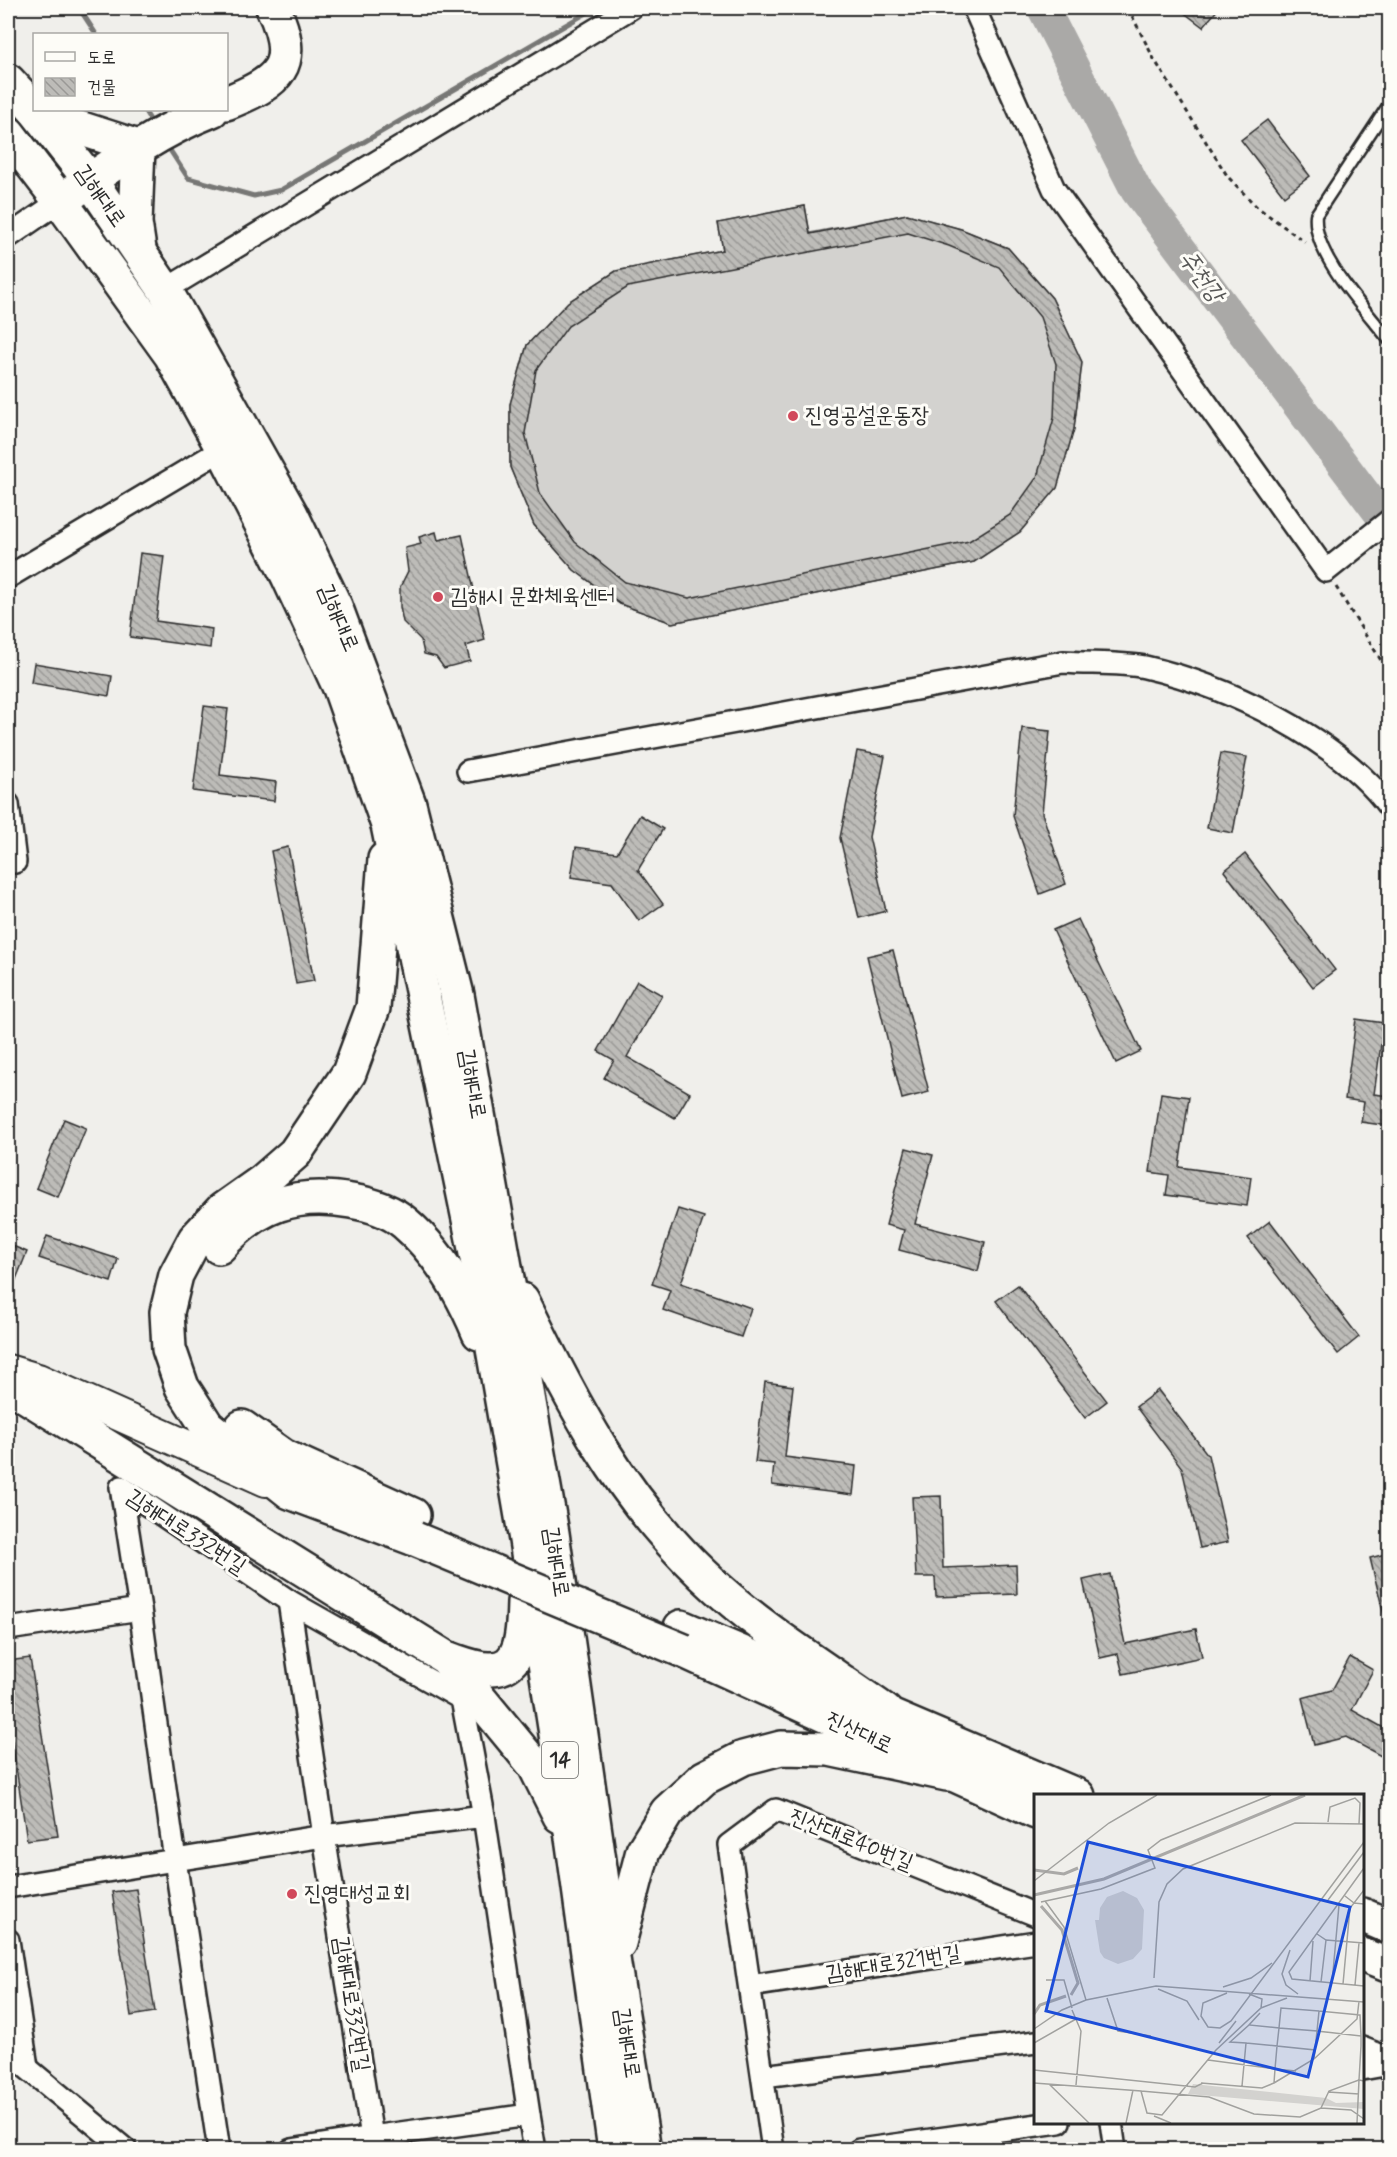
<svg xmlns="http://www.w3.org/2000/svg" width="1397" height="2157" font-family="Mynerve,'Poor Story',sans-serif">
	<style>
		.grass { fill: #d3d2cf; stroke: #7f7e7d; stroke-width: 1.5 }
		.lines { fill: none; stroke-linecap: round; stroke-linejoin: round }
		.stream { stroke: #777775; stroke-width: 5 }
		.river { stroke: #aaa9a7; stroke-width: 32 }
		.building { fill: url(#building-back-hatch); stroke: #2b2b2b; stroke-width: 1.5; fill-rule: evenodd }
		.lane-casing { stroke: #2b2b2b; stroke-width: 15 }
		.street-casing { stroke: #2b2b2b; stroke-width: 26 }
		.secondary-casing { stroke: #2b2b2b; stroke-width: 34 }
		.primary-casing { stroke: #2b2b2b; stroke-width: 38 }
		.path { stroke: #2b2b2b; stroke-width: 3; stroke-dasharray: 4.5 4.5; stroke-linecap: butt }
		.lane { stroke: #fdfcf7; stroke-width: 10 }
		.street { stroke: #fdfcf7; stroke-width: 21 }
		.secondary { stroke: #fdfcf7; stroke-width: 30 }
		.primary { stroke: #fdfcf7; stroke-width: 33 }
		.primary-bridge-casing { stroke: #2b2b2b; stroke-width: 38; stroke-linecap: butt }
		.primary-bridge { stroke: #fdfcf7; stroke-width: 33 }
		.poi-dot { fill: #d1495b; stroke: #fdfcf7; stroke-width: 2 }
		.labels { text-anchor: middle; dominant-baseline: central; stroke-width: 6; stroke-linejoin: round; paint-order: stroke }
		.shield { fill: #fdfcf7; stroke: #6a6a68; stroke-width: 1.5 }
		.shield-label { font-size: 21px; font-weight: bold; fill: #2b2b2b }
		.street-label { font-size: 22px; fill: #2b2b2b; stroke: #fdfcf7 }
		.poi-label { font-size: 22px; fill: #2b2b2b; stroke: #fdfcf7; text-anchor: start }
		.water-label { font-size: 24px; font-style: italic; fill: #575756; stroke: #fdfcf7 }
		.inset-river { fill: none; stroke: #aaa9a7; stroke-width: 3 }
		.inset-road { fill: none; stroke: #a1a19e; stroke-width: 1.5 }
		.view { fill: #1d4ed8; fill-opacity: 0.15; stroke: #1d4ed8; stroke-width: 3 }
		.inset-edge { fill: none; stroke: #2b2b2b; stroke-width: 3 }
	</style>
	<defs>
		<pattern id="building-back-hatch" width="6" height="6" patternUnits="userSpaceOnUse" patternTransform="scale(1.5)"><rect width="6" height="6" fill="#bdbcb8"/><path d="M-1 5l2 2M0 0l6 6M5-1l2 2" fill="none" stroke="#9a9996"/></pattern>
	</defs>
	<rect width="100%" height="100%" fill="#f0efeb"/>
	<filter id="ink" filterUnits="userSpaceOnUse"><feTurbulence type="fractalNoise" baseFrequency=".0167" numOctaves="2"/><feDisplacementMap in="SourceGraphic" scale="12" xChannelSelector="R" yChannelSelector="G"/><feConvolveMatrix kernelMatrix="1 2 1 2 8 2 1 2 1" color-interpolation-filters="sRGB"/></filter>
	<g filter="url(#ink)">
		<polygon class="grass" points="805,206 810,233 907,214 961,229 1008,248 1052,298 1082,362 1074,429 1057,488 1020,532 974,562 672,623 620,604 574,570 534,525 510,467 510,404 527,345 568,302 616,271 723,250 718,223"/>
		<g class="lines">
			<g class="stream">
				<polyline points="79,8 96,34"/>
				<polyline points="144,110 154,126"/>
				<polyline points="166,144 188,178 254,196 281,190 595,8"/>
			</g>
			<polyline class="river" points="1043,8 1136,190 1390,527"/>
		</g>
		<g class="building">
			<polygon points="1178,8 1219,8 1203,27"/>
			<polygon points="1267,120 1310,176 1284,196 1241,140"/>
			<path d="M805 206 810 234 907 214 961 229 1008 248 1052 298 1082 362 1074 429 1057 488 1020 532 974 562 672 623 620 604 574 570 534 525 510 467V404L527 345 568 302 616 271 723 250 718 223ZM908 233 949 246 999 267 1040 317 1056 364 1054 418 1037 477 1010 515 969 541 689 598 625 582 575 542 540 493 525 433 536 370 568 326 628 287Z"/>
			<polygon points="436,532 438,540 462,535 485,640 466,646 470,661 444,668 436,657 424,654 421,640 403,622 400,607 400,587 408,571 405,548 421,544 419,537"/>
			<polygon points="140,553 164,556 156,621 212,629 210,648 130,637"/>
			<polygon points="34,663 112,676 109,696 31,683"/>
			<polygon points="204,706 228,709 220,775 276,782 274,801 193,791"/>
			<polygon points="1022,728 1050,731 1042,813 1066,884 1040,894 1013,816"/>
			<polygon points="857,751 885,756 869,837 886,911 859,918 840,838"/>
			<polygon points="1221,753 1247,757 1233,833 1207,828"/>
			<polygon points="640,815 663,829 638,870 663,904 639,921 612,883 571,877 576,847 617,853"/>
			<polygon points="288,847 314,981 296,984 271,851"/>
			<polygon points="1245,854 1335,970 1313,987 1224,871"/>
			<polygon points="1078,919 1141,1051 1116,1063 1053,930"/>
			<polygon points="893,950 929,1092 902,1099 867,956"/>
			<polygon points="637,981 662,995 627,1057 690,1093 675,1118 604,1078 614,1060 598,1051"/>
			<polygon points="1356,1019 1384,1023 1374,1094 1389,1096 1389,1126 1361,1122 1364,1102 1345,1099"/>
			<polygon points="1161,1093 1189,1097 1179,1167 1251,1177 1247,1206 1166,1195 1169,1175 1150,1172"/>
			<polygon points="64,1119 86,1128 58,1197 36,1188"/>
			<polygon points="906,1148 933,1155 915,1224 985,1242 978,1271 899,1250 904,1230 886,1225"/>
			<polygon points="678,1209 704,1217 681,1283 751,1308 741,1337 663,1310 670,1290 652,1284"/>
			<polygon points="1270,1221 1359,1337 1338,1354 1248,1238"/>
			<polygon points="47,1236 118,1259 111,1282 39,1258"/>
			<polygon points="8,1244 27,1252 8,1299"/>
			<polygon points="1018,1285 1107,1401 1085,1418 996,1301"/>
			<polygon points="765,1382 793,1386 785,1457 856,1466 853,1495 772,1485 774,1464 755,1462"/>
			<polygon points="1158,1390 1208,1455 1228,1542 1200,1548 1182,1468 1136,1407"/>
			<polygon points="941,1496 943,1568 1016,1565 1017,1594 936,1597 935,1577 916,1577 912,1497"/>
			<polygon points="1389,1553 1389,1614 1384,1615 1370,1558"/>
			<polygon points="1110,1574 1125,1644 1196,1629 1202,1657 1123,1674 1118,1654 1100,1658 1083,1580"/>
			<polygon points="1350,1657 1373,1670 1352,1710 1389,1731 1389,1741 1381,1756 1346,1737 1314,1745 1302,1698 1332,1690"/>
			<polygon points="30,1658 58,1836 27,1840 8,1714 8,1661"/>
			<polygon points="136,1889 155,2012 131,2016 112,1892"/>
		</g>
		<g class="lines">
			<defs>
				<path id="lane" d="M1390 103 1316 215C1312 255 1366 310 1390 341"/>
				<g id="street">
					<polyline points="974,8 1054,189 1326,571 1390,520"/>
					<polyline points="8,237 60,201"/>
					<polyline points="165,290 631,8"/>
					<polyline points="8,577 223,449"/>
					<path d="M468 771 1063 662C1090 664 1120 662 1145 667 1228 686 1339 739 1390 808"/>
					<polyline points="8,804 15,862"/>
					<polyline points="8,1629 140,1609 121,1487 289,1601"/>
					<polyline points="8,1887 175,1860 140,1609"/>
					<polyline points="8,1940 27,2067"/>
					<polyline points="750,1986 1036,1942"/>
					<polyline points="8,2045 27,2068 126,2150"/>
					<polyline points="1362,2048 1390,2059"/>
					<polyline points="1362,2069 1390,2064"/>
					<polyline points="763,2076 1036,2042"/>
					<polyline points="1111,2122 1115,2150"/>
					<polyline points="373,2149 372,2137 529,2115 535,2150"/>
					<polyline points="219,2150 175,1860 324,1836 289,1601 462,1699 484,1816"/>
					<polyline points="291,2150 372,2137 324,1836 484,1816 529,2115"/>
					<polyline points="773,2150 729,1845 776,1810 1036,1915"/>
					<polyline points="859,2150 1059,2122"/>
				</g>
				<polyline id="secondary" points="8,1370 38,1379 266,1481"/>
				<g id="primary">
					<polyline points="8,81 34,109"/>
					<path d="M226 103C279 82 300 66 273 8"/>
					<polyline points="35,110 90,180 165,290 291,514 335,606 409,804 457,995 552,1533 614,1965 644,2150"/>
					<polyline points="42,116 138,147"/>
					<polyline points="8,133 60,201 171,355 223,449 288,576 340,688 388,825 480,1273 526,1540 573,1844 615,2150"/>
					<polyline points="138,147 135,223 139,249"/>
					<path d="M72 193C117 161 161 130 212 110"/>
					<polyline points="385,859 373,1008 349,1073 295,1153 263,1181 222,1210 195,1239 176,1275 167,1312 169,1349 182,1387 207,1426 290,1492 415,1539"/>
					<path d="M219 1247C256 1205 296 1191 351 1201 369 1204 391 1211 405 1223 440 1253 462 1292 479 1333"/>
					<path d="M522 1300C572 1403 619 1495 703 1575 757 1627 824 1668 885 1711"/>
					<polyline points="8,1385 446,1658 535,1766 560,1816"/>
					<polyline points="242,1427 283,1456 413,1515"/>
					<polyline points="681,1627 1078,1796"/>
					<polyline points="684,1651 1036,1812"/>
					<path d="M446 1658C459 1662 477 1670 491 1669 525 1669 523 1626 524 1602"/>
					<polyline points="1362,1915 1390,1927"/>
					<polyline points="619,1943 643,1851 667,1812 704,1778 743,1758 781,1748 829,1749 947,1774"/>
					<polyline points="1362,1955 1390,1966"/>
				</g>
			</defs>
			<use href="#lane" class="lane-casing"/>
			<use href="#street" class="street-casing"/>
			<use href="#secondary" class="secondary-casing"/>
			<use href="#primary" class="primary-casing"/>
			<g class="path">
				<polyline points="1128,8 1154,59 1228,177 1257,207 1305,242"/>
				<polyline points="1336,587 1390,675"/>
			</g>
			<use href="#lane" class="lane"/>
			<use href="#street" class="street"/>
			<use href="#secondary" class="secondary"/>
			<use href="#primary" class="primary"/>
			<defs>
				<polyline id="primary-bridge" points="415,1539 684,1651"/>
			</defs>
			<use href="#primary-bridge" class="primary-bridge-casing"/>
			<use href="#primary-bridge" class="primary-bridge"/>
		</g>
	</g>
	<g class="poi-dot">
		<circle cx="793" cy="416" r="6"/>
		<circle cx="438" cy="597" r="6"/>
		<circle cx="292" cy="1894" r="6"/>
	</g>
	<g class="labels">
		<rect class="shield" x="542" y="1742" width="36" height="36" rx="4.5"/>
		<g class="shield-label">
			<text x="560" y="1760">14</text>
		</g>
		<g class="street-label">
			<text transform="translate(100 196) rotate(55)">김해대로</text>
			<text transform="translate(338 618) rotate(67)">김해대로</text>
			<text transform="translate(472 1084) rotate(80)">김해대로</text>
			<text transform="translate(186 1532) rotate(33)">김해대로332번길</text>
			<text transform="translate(556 1562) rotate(81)">김해대로</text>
			<text transform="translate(859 1733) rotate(25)">진산대로</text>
			<text transform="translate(851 1840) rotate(22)">진산대로40번길</text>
			<text transform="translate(893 1964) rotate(-9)">김해대로321번길</text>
			<text transform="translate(351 2004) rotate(81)">김해대로332번길</text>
			<text transform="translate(627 2043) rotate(81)">김해대로</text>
		</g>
		<g class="poi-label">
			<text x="805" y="416">진영공설운동장</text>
			<text x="450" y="597">김해시 문화체육센터</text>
			<text x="304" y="1894">진영대성교회</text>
		</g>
		<g class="water-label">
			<text transform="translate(1201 277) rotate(53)">주천강</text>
		</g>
	</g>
	<g transform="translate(1034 1794)">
		<rect width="330" height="330" fill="#f0efeb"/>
		<path d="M89 97 103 104 110 116 108 155 99 165 84 170 70 164 66 158 61 126H65L66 114 73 103Z" fill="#d3d2cf"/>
		<path d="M159 290 292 304 302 309 330 308V315L154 300Z" fill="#d3d2cf"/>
		<path class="inset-river" d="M0 76 30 80 44 74M0 101 70 85 271 1M7 112 28 136 44 189 37 201M0 220 6 211 32 202"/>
		<path class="inset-road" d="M294 28 296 13 321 4 326 9 325 30M330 74 255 178 258 185 330 192M0 87 75 29 123 1M311 102 320 109 330 96M294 106 330 58M11 107 30 133 52 206M7 108 67 95 121 74 114 56 127 46 237 1M283 140 292 146 330 149M256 156 248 180 252 191 264 200M120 184 125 108 133 90 149 75 261 29 330 30M12 186H30L38 214M276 187 279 147M287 188 292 146M298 189 305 111M309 190 316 114 320 109 330 110M321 191 325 149M189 193 217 184 238 169M124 195 153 207 165 226M193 199 169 209 167 222 174 233 186 234 197 227 330 48M215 200 228 205 227 214M73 204 84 237 117 242M38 216 47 237 42 291M226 219 215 231 245 234 243 252 281 256 280 265M0 235 28 216 52 206 122 192 330 208M0 249 42 225M185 249 202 227M212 249 243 252 241 275 262 277M281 256 283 237 245 234 247 214 285 217M0 276 161 293 169 289M0 289 107 297 113 319 128 321 182 256 227 214 253 204M167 289 228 294 240 289 241 275 174 266M240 289 280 265 323 225 325 207M15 290 55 329M208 292 212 249 196 248 215 231M107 297 175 303 220 320 266 323 287 314 317 316 330 325M294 298 325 300M287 314 295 297 325 286 327 252V242L326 221 285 217 283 237 327 242M120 322 137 329M92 329 99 296M323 329 325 286 330 287"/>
		<path class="view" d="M54 48 316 113 274 283 12 217Z"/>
		<rect width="330" height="330" class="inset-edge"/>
	</g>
	<rect width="1397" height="2157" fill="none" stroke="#fdfcf7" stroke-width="30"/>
	<rect x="15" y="15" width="1367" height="2127" fill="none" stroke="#2b2b2b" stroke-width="2" filter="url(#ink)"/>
	<rect x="33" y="33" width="195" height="78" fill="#fdfcf7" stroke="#a9a8a5" stroke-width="1.5"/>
	<rect x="45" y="52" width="30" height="9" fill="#fdfcf7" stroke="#a9a8a5" stroke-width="1.5"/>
	<text x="87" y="63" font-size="18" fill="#2b2b2b">도로</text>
	<rect x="45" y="78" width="30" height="18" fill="url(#building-back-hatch)" stroke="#a9a8a5" stroke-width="1.5"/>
	<text x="87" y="93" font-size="18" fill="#2b2b2b">건물</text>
</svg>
